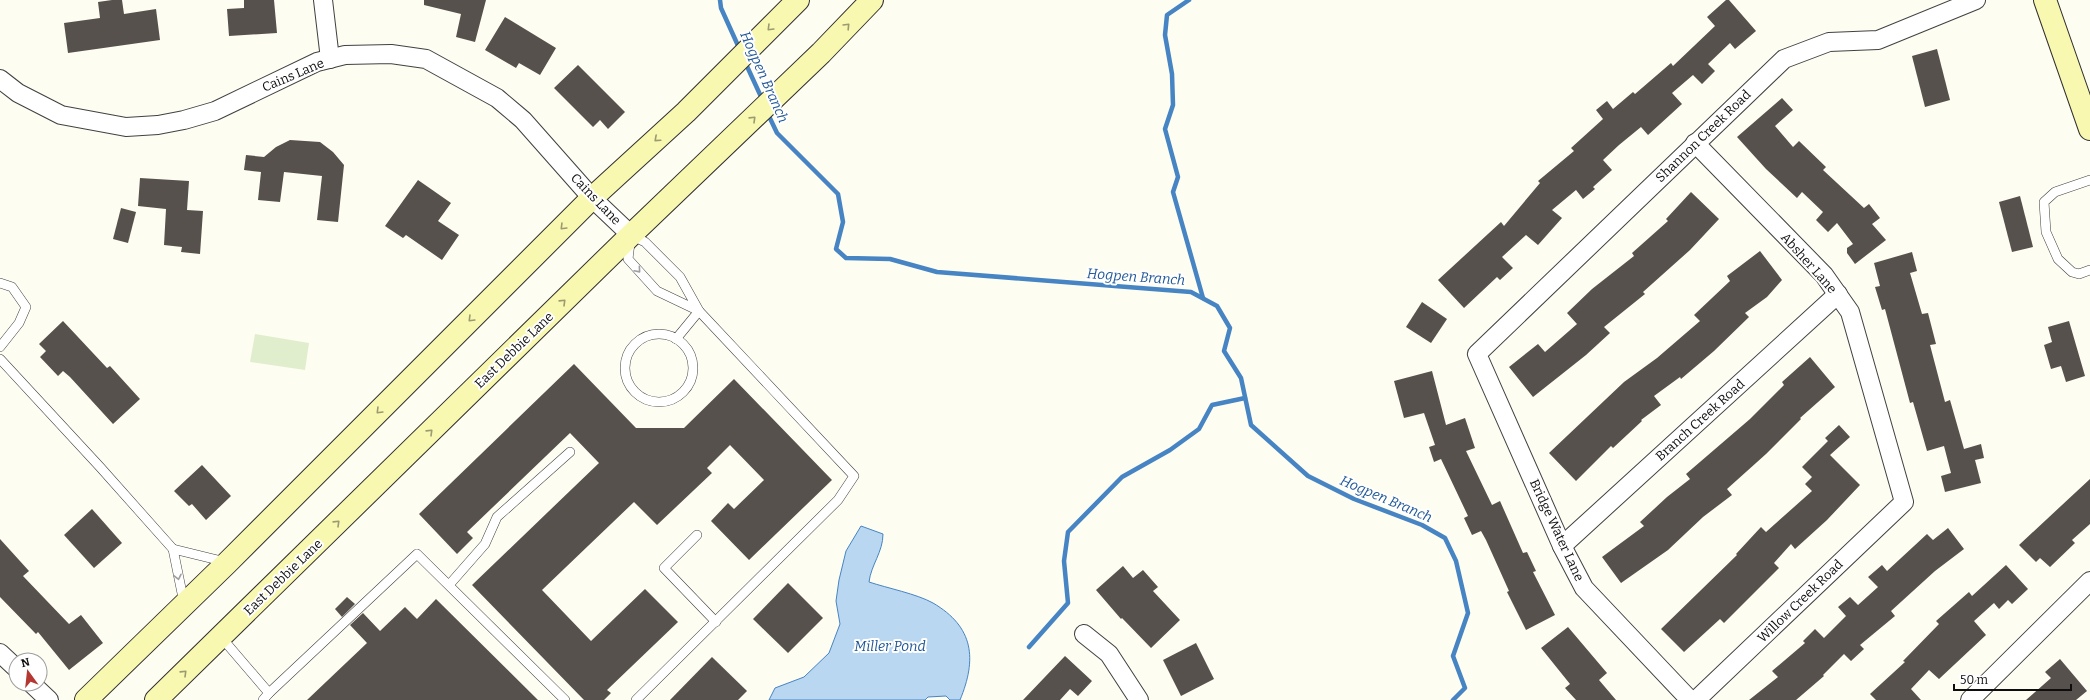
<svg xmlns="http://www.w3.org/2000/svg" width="2090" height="700" font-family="Bitter,serif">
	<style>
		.pitch { fill: #e0eece }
		.water { fill: #b9d7f1; stroke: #4684c3 }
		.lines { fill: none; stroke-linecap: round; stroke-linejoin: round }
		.stream { stroke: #4684c3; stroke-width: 4.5 }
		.building { fill: #56514c }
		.service-casing { stroke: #414141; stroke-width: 10 }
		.minor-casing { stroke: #414141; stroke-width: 20 }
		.secondary-casing { stroke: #303030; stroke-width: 24 }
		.service { stroke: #fff; stroke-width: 9 }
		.minor { stroke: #fff; stroke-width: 18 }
		.secondary { stroke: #f9f8b1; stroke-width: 22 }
		.oneway { stroke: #9b9a70 }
		.oneway2 { stroke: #9f9f9f }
		.labels { text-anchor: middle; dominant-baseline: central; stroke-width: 4; stroke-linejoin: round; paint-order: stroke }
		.street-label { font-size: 13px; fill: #0e0e0e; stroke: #fff }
		.water-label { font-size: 14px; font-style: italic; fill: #215897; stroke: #fff }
	</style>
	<rect width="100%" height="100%" fill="#fefdf1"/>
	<polygon class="pitch" points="255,334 309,343 305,370 250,362"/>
	<path class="water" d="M861 526 883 534C883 552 871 565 869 582 887 588 917 594 933 603 974 627 977 659 960 700H950L946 696 928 697 925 700H769L775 688 804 677 829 653 840 624 836 601 839 580 846 551Z"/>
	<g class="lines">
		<g class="stream">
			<polyline points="720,0 721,8 740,50"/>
			<polyline points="1189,0 1167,15 1165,35 1172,74 1173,105 1165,129 1178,177 1173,192 1203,298"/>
			<polyline points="745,62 763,101"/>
			<polyline points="767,112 777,133 838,194 843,222 836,249 846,258 890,259 937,272 1191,292 1217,306 1230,328 1224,351 1241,378 1251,425 1308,476 1354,499 1422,525 1445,538 1456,561 1468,613 1453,656 1465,688 1453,700"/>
			<polyline points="1029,647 1068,603 1064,561 1068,532 1122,477 1170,450 1199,429 1212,405 1245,398"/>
		</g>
	</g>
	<g class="building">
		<polygon points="112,0 122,0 124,14 156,9 160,40 68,53 64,23 100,18 98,2"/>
		<polygon points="244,0 274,0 277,33 229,36 227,9 244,8"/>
		<polygon points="424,0 486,0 475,42 456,37 461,14 424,5"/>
		<polygon points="1726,0 1729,0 1756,31 1735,49 1730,43 1708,64 1715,71 1702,84 1693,75 1672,93 1682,104 1648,135 1641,127 1619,145 1603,160 1612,170 1593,187 1595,189 1583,199 1576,190 1552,210 1562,218 1538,245 1526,235 1502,257 1513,268 1500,280 1497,277 1464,308 1438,280 1501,222 1504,226 1540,183 1538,181 1574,151 1571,148 1603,119 1596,110 1607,101 1613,109 1633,92 1635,94 1671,63 1673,66 1715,26 1707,17"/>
		<polygon points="505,17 556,48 540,75 519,63 516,68 485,50"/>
		<polygon points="1937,49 1950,100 1925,107 1912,56"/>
		<polygon points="578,65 625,112 608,129 600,120 593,127 554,88"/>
		<polygon points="1782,98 1793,110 1775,126 1793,147 1799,141 1826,167 1823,170 1864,208 1869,204 1880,218 1872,224 1886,240 1855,264 1847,253 1847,248 1853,244 1837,223 1828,232 1816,220 1823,212 1802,192 1797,198 1766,169 1737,137"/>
		<polygon points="290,140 320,142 333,152 344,165 338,222 317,220 322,176 284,172 280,202 258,200 261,172 244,170 246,155 264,157 276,147"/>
		<polygon points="140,178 189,181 187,210 203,211 200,254 181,252 182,247 164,245 166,209 138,206"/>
		<polygon points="418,180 451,203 438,221 459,235 442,260 406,235 403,238 385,226"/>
		<polygon points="1691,192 1719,219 1690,250 1643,292 1645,294 1604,327 1610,333 1586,355 1533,397 1509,367 1538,344 1545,352 1577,324 1567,313 1592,289 1634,256 1632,253 1668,221 1666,219"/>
		<polygon points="2020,196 2033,247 2012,252 1999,202"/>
		<polygon points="121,208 136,212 128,243 113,239"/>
		<polygon points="1760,251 1782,280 1767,297 1745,313 1749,317 1714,351 1681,379 1680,377 1654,396 1661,405 1641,420 1642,421 1613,448 1611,446 1576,481 1549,453 1624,382 1657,358 1700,321 1694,315 1730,281 1727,276"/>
		<polygon points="1912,252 1917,271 1910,273 1922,314 1928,313 1936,344 1930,345 1945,402 1950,400 1964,449 1981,444 1984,458 1975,460 1981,483 1945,492 1941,476 1951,473 1944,446 1927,451 1913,402 1910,403 1885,309 1882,310 1875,287 1880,286 1874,263"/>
		<polygon points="1422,302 1447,319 1431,343 1406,327"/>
		<polygon points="63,321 107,368 110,366 140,399 113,424 70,377 63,371 58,376 40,357 46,351 39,344"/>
		<polygon points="2069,321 2085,376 2066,382 2061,366 2051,369 2044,345 2052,342 2048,327"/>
		<polygon points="1810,357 1835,387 1800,418 1801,419 1766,454 1727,489 1732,495 1703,517 1668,550 1621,583 1602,557 1644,526 1640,522 1667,497 1690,479 1686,474 1750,419 1784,385 1782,382"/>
		<polygon points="574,364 636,428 684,428 734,379 832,480 749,560 711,521 728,503 734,509 764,480 730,445 707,468 712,473 657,525 634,502 542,590 591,641 645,589 678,622 607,690 611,693 604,700 584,700 472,585 599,463 570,433 467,532 473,538 457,554 419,514"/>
		<polygon points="1432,371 1446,425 1465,418 1475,448 1466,451 1492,505 1500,501 1523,553 1527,552 1536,571 1533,572 1555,615 1526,630 1507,592 1509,591 1486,540 1481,531 1472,535 1464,518 1468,516 1441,459 1434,462 1429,447 1435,445 1424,413 1404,418 1394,381"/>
		<polygon points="1839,425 1850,437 1830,455 1860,485 1827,520 1795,549 1791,544 1774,563 1779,568 1724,623 1720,619 1684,652 1661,629 1737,555 1736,554 1761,527 1766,532 1812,491 1805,484 1812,477 1802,467 1828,441 1825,438"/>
		<polygon points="202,465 231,496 206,520 192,504 189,506 174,491"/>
		<polygon points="2090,479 2090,524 2072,540 2075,543 2050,567 2040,558 2036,562 2019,545"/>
		<polygon points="92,509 122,543 94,568 64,535"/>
		<polygon points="1948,528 1964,549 1935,571 1891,611 1895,616 1860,645 1864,649 1851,661 1844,654 1823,675 1824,676 1796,700 1749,700 1778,677 1772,671 1805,643 1803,641 1815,629 1824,638 1846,616 1838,607 1850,597 1858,605 1878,587 1868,577 1882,565 1887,571 1927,534 1933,540"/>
		<polygon points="0,539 29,571 23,576 69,624 81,615 103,643 69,670 38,632 36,634 0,597"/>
		<polygon points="2006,565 2028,589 2012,604 2008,600 1999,609 1994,603 1974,621 1986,635 1939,679 1929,670 1911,689 1921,700 1876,700 1870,694 1905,662 1903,661 1939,624 1936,621 1969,592 1972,596"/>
		<polygon points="1123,566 1133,578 1143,570 1158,587 1153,591 1180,620 1151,648 1122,618 1121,619 1096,590"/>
		<polygon points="788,583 823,618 788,653 753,619"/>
		<polygon points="347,597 355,604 342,617 335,609"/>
		<polygon points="436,599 538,700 307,700 367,643 350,625 363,613 380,631 405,607 417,619"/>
		<polygon points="1568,627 1607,673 1599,680 1616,700 1576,700 1565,688 1570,684 1541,648"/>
		<polygon points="1196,643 1214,679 1181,696 1163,660"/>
		<polygon points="1065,656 1092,681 1078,696 1070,689 1060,700 1023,700"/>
		<polygon points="712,657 747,691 738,700 670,700"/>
		<polygon points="2060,659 2087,691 2076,700 2026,700 2051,678 2045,672"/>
	</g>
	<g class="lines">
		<defs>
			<g id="service">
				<polyline points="2090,180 2055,192 2044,202 2046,232 2058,259 2072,272 2079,274 2090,270"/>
				<polyline points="0,283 12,287 26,307 19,323 0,347"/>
				<circle cx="659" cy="368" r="34"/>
				<polyline points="676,339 699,311"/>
				<polyline points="0,359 100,467 173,549 184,603"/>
				<polyline points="697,535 664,568 716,622"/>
				<polyline points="173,549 226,562"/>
				<polyline points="449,585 485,544 497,517 570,452"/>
				<polyline points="221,637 269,693 263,700"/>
				<polyline points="269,693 417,554 565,700"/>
				<polyline points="636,700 838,500 854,476 699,311 680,277 645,242 631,235 628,259 657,291 699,311"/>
			</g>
			<g id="minor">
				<polyline points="323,0 330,59"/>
				<polyline points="0,79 18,93 61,115 126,127 158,125 184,120 215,111 317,62 345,55 391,54 426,59 497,98 523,120 592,198 631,235"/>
				<polyline points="1695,143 1824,275 1850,312 1904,502 1696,700"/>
				<polyline points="1562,546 1838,294"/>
				<polyline points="1084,634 1109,654 1139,700"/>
				<polyline points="0,653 16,668"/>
				<polyline points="32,684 49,700"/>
				<polyline points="1690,700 1584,588 1562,546 1477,354 1784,59 1829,42 1878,40 1976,0"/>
				<polyline points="1970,700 2090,581"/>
			</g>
			<g id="secondary">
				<polyline points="2045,0 2090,129"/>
				<polyline points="86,700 227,563 592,198 686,112 798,0"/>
				<polyline points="156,700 631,235 821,53 872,0"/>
			</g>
		</defs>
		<use href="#service" class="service-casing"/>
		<use href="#minor" class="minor-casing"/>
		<use href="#secondary" class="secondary-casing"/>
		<use href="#service" class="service"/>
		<use href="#minor" class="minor"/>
		<use href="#secondary" class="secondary"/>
	</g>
	<defs><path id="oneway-chevron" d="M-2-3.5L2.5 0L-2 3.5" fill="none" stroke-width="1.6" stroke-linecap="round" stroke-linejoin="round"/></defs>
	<g class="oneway">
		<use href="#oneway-chevron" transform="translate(847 26) rotate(-46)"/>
		<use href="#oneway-chevron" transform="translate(770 28) rotate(135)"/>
		<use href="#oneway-chevron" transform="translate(753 119) rotate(-44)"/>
		<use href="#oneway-chevron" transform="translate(657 139) rotate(138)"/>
		<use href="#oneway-chevron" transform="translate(563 227) rotate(135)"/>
		<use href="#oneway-chevron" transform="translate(563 302) rotate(-44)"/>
		<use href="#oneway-chevron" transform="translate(471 319) rotate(135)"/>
		<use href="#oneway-chevron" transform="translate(379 411) rotate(135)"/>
		<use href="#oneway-chevron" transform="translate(430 432) rotate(-44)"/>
		<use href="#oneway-chevron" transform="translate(337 523) rotate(-44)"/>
		<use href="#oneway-chevron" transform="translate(184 673) rotate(-44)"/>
	</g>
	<g class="oneway2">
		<use href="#oneway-chevron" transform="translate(638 270) rotate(49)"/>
		<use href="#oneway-chevron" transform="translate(178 577) rotate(78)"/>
	</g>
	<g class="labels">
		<g class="street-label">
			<text transform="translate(293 75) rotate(-23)">Cains Lane</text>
			<text transform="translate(1703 136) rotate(-44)">Shannon Creek Road</text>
			<text transform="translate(596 199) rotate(46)">Cains Lane</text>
			<text transform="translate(1809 263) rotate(48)">Absher Lane</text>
			<text transform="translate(514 350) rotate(-44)">East Debbie Lane</text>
			<text transform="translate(1700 420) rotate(-42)">Branch Creek Road</text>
			<text transform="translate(1557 530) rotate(65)">Bridge Water Lane</text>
			<text transform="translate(283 577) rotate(-44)">East Debbie Lane</text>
			<text transform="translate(1800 601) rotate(-44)">Willow Creek Road</text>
		</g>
		<g class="water-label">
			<text transform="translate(764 77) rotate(66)">Hogpen Branch</text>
			<text transform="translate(1136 277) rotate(4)">Hogpen Branch</text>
			<text transform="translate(1386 499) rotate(23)">Hogpen Branch</text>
			<text x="890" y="646">Miller Pond</text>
		</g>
	</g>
	<g transform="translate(28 672) rotate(345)"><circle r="19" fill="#ffffff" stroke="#9f9f9f"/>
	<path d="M0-3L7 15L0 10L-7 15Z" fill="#b43831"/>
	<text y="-6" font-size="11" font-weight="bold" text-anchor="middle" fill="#0e0e0e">N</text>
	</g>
	<path d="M1954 684v6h117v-6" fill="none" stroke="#0e0e0e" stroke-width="2"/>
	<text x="1960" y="684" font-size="12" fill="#0e0e0e" stroke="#ffffff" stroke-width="3" paint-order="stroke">50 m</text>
</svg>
